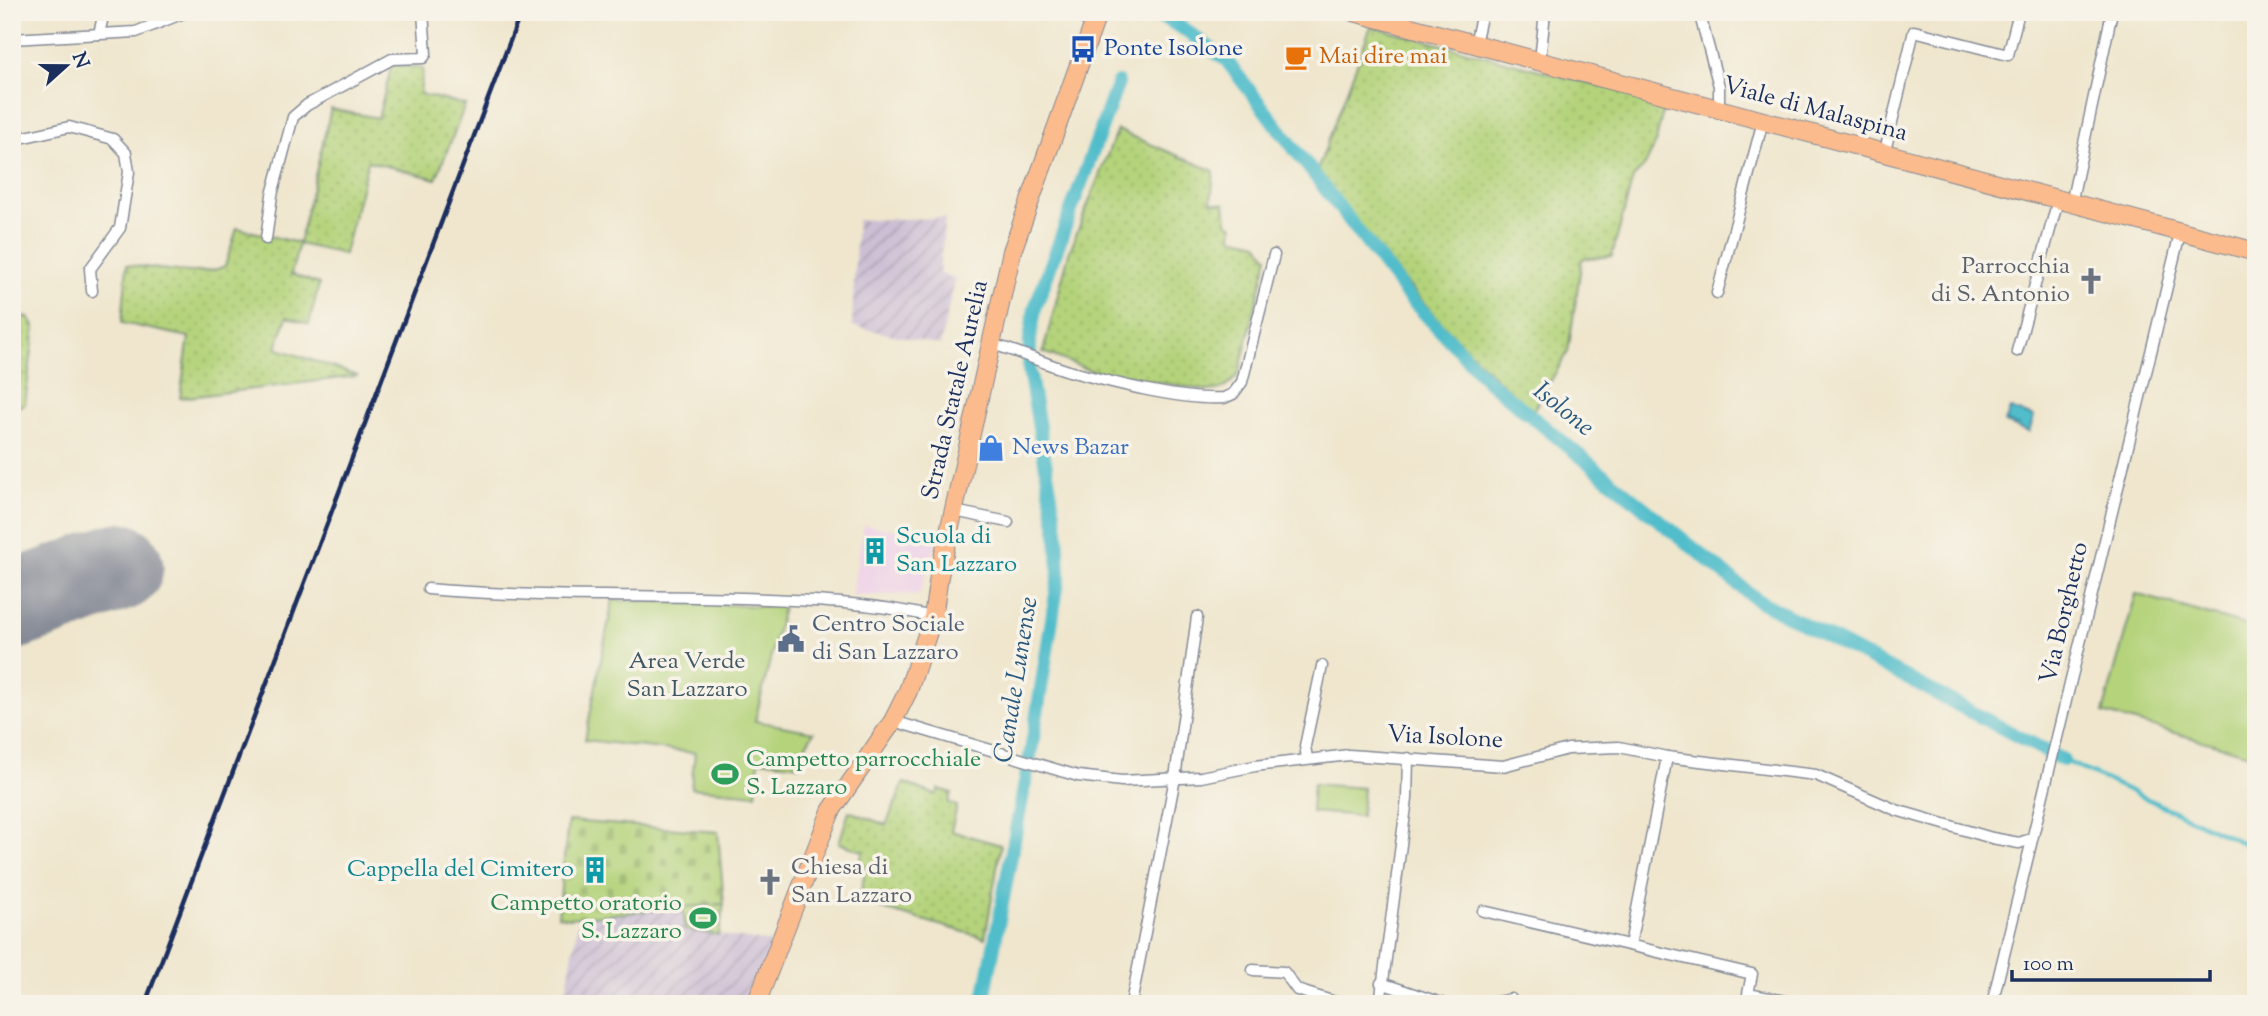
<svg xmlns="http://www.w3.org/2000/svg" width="2268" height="1016" font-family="'Sorts Mill Goudy',serif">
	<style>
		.built { fill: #eed0e8 }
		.industrial { fill: url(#industrial-furrows) }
		.grass { fill: url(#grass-dots); stroke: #68816c; stroke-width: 2 }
		.cemetery { fill: url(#cemetery-stones); stroke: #68816c; stroke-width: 2 }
		.park { fill: #b4d37a; stroke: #68816c; stroke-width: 2 }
		.water { fill: url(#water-ripples); stroke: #367694; stroke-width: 2 }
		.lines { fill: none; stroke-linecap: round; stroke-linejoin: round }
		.stream { stroke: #51bdcb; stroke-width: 4.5 }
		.canal { stroke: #51bdcb; stroke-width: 14 }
		.runway { stroke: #858a96; stroke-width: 89 }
		.minor-casing { stroke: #858a96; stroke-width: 13 }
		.primary-casing { stroke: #858a96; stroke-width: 20 }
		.minor { stroke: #fff; stroke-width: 10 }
		.primary { stroke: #fbbb8c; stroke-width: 18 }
		.rail { stroke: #1b2f5e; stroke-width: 4.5 }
		.labels { text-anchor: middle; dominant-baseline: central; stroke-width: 7; stroke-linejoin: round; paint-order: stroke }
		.transit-label { font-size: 24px; fill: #164399; stroke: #f7f3e8; text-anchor: start }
		.food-label { font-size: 24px; fill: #c56008; stroke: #f7f3e8; text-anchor: start }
		.street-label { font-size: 24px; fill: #1b2f5e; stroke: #f7f3e8 }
		.worship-label { font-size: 24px; fill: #5b616d; stroke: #f7f3e8; text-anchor: end }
		.shop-label { font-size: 24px; fill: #366cbe; stroke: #f7f3e8; text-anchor: start }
		.culture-label { font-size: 24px; fill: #0d838f; stroke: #f7f3e8; text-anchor: start }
		.service-label { font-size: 24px; fill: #4e5e75; stroke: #f7f3e8; text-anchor: start }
		.park-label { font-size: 24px; fill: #415865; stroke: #f7f3e8 }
		.leisure-label { font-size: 24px; fill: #27864d; stroke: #f7f3e8; text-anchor: start }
		.water-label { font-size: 26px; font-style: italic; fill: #2b5a7f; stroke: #f7f3e8 }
	</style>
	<defs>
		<pattern id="industrial-furrows" width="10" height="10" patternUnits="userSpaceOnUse" patternTransform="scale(1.75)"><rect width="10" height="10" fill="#ccbed4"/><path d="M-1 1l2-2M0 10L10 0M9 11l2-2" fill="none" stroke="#a59baf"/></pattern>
		<pattern id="grass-dots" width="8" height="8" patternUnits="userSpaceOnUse" patternTransform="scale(1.75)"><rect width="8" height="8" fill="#b4d37a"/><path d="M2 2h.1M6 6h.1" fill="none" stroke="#9ab56c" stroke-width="1.8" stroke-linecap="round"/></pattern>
		<pattern id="cemetery-stones" width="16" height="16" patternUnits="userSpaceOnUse" patternTransform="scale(1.75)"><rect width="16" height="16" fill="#b4d37a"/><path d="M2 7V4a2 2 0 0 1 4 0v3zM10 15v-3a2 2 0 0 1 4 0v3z" fill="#9ab56c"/></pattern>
		<pattern id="water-ripples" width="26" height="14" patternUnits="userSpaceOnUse" patternTransform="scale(1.75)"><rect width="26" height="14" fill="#51bdcb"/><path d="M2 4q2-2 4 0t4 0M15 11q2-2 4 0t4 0" fill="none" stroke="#429aa8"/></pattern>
	</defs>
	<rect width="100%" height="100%" fill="#f7f3e8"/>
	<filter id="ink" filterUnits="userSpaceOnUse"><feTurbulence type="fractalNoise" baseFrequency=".0143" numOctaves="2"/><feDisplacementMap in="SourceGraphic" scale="14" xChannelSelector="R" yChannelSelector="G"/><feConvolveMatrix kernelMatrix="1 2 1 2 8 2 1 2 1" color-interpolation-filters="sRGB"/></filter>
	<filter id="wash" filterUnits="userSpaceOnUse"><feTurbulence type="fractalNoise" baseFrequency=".00686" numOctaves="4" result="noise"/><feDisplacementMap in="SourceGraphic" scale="28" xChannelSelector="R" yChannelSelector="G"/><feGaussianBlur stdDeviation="1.57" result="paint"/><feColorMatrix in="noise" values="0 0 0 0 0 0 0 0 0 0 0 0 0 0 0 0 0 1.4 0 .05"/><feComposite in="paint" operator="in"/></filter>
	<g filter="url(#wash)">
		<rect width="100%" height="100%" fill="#efe6cd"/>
		<polygon class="built" points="864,525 938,537 919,594 851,596"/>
		<g class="industrial">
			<polygon points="945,218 939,273 955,278 940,345 852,326 857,220"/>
			<polygon points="683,907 685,930 775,943 750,1004 564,1004 579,917"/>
		</g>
		<g class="grass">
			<path d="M1371 26 1665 103 1655 145 1645 166 1633 178 1612 256 1582 259 1568 352 1533 411C1450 343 1383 255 1317 171Z"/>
			<path d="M392 64 423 69 420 94 465 105 436 179 368 161 344 254 299 244 291 274 319 284 309 324 287 317 276 348 358 376 180 398 189 337 122 323 127 265C156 267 198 279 225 266L237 228 299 243 331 109 378 118Z"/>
			<path d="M1117 130 1214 171 1211 202 1225 204 1227 222 1233 226 1232 237 1258 243 1268 257 1239 373C1229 386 1225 390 1208 391L1089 370 1043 352 1069 253Z"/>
			<polygon points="12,315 28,317 35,327 25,404 12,409"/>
			<polygon points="904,783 936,795 939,789 952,793 948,803 957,806 951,831 1001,845 985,938 859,902 866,866 860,861 863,851 839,843 849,811 886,825"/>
		</g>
		<polygon class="cemetery" points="568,821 718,832 724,904 569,918 558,916"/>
		<g class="park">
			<polygon points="2136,594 2256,628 2256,756 2103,713"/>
			<polygon points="613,600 783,607 755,721 814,732 806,745 801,765 759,760 756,794 691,788 695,753 585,740"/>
			<polygon points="1313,784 1363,788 1361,816 1311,812"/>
			<polygon points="724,904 719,935 685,930 683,907"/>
		</g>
		<polygon class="water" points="2010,409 2034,417 2029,432 2005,423"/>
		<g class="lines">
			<polyline class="stream" points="2063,760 2256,849"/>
			<g class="canal">
				<polyline points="1151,12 1181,27 1226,60 1407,295 1488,381 1756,599 2063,760"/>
				<polyline points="983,1004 1031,751 1059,575 1057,530 1029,370 1030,339 1035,308 1118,83"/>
			</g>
			<polyline class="runway" points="12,606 119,567"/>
		</g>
	</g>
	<g filter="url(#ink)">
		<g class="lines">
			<defs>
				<g id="minor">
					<polyline points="1072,12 1093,24"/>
					<polyline points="1699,12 1719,86 1719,110"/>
					<polyline points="99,34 104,12"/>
					<polyline points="12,39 136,32 186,12"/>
					<polyline points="1475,44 1482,12"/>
					<polyline points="1540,61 1545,12"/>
					<polyline points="12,140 69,127 113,139 126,153 129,172 120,228 90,269 92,291"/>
					<polyline points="1884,155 1914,31 2008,55 2019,12"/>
					<polyline points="2071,204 2112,12"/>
					<polyline points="266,239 272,195 293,117 307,105 392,59 423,58 426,54 423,12"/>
					<polyline points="1717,293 1763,121"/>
					<path d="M991 344C1018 351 1042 363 1069 371 1110 382 1182 401 1224 398L1233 394 1242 382 1274 255"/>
					<polyline points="2017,351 2058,200"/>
					<polyline points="954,511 1008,522"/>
					<path d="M428 589C532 598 638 595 742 598 807 600 871 602 933 617"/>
					<polyline points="893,721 1078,776 1122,781 1201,777 1255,766 1349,755 1503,766 1568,749 1619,747 1667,757 1816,775 1896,810 1992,838 2019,843 2031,839"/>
					<polyline points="1307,758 1305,746 1322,666"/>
					<polyline points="1483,911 1752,974 1748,994 1801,1004"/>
					<polyline points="1630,945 1667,757"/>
					<polyline points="1253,970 1284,972 1297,990 1341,1004"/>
					<polyline points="1381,983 1444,1004"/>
					<polyline points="1131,1004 1175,778 1197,617"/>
					<polyline points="1380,1004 1407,799 1408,758"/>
					<polyline points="1487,1004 1511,999"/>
					<polyline points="1992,1004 2180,233"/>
				</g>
				<g id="primary">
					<polyline points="1354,12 2256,252"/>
					<polyline points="756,1004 831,811 893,721 908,691 933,617 939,576 1012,251 1098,12"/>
				</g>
			</defs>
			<use href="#minor" class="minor-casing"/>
			<use href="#primary" class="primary-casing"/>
			<use href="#minor" class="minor"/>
			<use href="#primary" class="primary"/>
			<polyline class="rail" points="145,1004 521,12"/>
		</g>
	</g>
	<defs>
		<symbol id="bus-bare" viewBox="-9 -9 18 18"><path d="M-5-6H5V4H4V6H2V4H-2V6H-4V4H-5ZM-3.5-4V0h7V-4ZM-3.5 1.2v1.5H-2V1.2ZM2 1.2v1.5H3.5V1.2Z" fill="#1a4fb4" stroke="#f7f3e8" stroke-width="2.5" paint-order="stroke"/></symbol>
		<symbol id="cafe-bare" viewBox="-9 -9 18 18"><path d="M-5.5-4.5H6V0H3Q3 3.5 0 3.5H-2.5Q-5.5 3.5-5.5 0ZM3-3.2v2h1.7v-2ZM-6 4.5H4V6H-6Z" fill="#e8710a" stroke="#f7f3e8" stroke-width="2.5" paint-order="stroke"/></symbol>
		<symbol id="church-bare" viewBox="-9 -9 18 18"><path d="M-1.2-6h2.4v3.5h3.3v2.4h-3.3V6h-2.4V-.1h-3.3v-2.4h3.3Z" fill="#6b7280" stroke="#f7f3e8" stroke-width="2.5" paint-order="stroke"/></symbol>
		<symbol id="shop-bare" viewBox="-9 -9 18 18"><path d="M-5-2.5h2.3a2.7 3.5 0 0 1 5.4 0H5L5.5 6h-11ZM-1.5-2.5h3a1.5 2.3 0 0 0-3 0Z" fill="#3f7fe0" stroke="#f7f3e8" stroke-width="2.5" paint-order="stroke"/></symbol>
		<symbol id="building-bare" viewBox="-9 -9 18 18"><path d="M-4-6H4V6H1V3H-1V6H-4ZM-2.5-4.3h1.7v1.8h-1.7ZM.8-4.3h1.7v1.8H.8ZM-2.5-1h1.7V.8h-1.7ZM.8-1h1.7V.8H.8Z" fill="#0f9aa8" stroke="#f7f3e8" stroke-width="2.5" paint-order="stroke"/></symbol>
		<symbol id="civic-bare" viewBox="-9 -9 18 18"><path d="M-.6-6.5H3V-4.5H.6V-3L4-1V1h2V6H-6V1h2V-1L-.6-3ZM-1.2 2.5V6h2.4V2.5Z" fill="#5c6f8a" stroke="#f7f3e8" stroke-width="2.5" paint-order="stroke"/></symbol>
		<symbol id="stadium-bare" viewBox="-9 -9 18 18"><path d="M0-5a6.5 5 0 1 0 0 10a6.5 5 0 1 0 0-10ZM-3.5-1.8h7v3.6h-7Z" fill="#2e9e5b" stroke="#f7f3e8" stroke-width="2.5" paint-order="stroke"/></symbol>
	</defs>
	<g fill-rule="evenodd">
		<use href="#bus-bare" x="1064" y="30" width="38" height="38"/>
		<use href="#cafe-bare" x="1279" y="38" width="38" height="38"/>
		<use href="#church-bare" x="2072" y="262" width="38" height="38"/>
		<use href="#shop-bare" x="972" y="429" width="38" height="38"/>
		<use href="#building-bare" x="856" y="532" width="38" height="38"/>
		<use href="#civic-bare" x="772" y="620" width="38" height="38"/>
		<use href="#stadium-bare" x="706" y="755" width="38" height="38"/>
		<use href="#building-bare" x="576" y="851" width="38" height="38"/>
		<use href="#church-bare" x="751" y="863" width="38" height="38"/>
		<use href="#stadium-bare" x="684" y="899" width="38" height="38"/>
	</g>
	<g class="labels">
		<g class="transit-label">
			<text x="1104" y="49">Ponte Isolone</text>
		</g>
		<g class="food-label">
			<text x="1319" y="57">Mai dire mai</text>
		</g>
		<g class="street-label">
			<text transform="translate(1815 110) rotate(15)">Viale di Malaspina</text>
			<text transform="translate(956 390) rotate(-77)">Strada Statale Aurelia</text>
			<text transform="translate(2065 613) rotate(-77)">Via Borghetto</text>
			<text transform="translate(1445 738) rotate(3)">Via Isolone</text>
		</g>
		<g class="worship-label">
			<text x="2070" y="267">Parrocchia<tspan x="2070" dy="28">di S. Antonio</tspan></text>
			<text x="791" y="868" text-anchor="start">Chiesa di<tspan x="791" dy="28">San Lazzaro</tspan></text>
		</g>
		<g class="shop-label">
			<text x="1012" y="448">News Bazar</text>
		</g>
		<g class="culture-label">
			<text x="896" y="537">Scuola di<tspan x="896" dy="28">San Lazzaro</tspan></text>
			<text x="574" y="870" text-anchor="end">Cappella del Cimitero</text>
		</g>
		<g class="service-label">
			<text x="812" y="625">Centro Sociale<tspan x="812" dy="28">di San Lazzaro</tspan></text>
		</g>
		<g class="park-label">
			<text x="687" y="662">Area Verde<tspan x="687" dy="28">San Lazzaro</tspan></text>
		</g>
		<g class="leisure-label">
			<text x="746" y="760">Campetto parrocchiale<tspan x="746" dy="28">S. Lazzaro</tspan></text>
			<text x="682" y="904" text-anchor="end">Campetto oratorio<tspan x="682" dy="28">S. Lazzaro</tspan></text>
		</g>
		<g class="water-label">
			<text transform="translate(1563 410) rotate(39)">Isolone</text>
			<text transform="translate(1017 680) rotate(-81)">Canale Lunense</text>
		</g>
	</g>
	<rect width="2268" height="1016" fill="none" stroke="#f7f3e8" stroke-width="42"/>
	<g transform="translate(66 66) rotate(69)" stroke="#f7f3e8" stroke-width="5" paint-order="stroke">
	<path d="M0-5L12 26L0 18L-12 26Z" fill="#1b2f5e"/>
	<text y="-10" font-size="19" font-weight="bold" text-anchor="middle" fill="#1b2f5e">N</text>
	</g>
	<path d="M2012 970v10h198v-10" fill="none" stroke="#1b2f5e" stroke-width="3.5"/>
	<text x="2023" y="970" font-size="21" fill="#1b2f5e" stroke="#f7f3e8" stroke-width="5" paint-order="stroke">100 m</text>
</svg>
